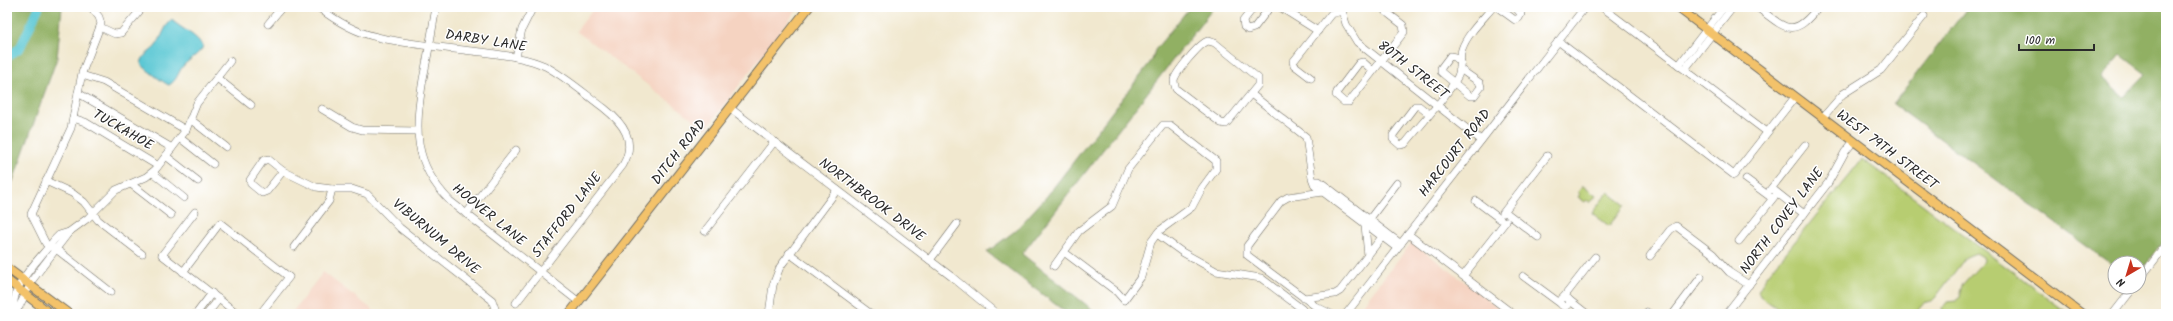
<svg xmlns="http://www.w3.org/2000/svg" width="2173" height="321" font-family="Kalam,sans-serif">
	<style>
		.built { fill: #f5d3c1 }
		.green { fill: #b7cd71; stroke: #717c4e }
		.forest { fill: #91b063; stroke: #5e6e47; fill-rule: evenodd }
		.water { fill: #5cc8d4; stroke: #447a80 }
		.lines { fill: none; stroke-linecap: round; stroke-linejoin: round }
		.river { stroke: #5cc8d4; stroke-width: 9 }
		.minor-casing { stroke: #706d64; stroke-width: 8 }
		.major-casing { stroke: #706d64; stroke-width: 10 }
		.minor { stroke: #fff; stroke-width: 7 }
		.major { stroke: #f3c26a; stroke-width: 8 }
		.labels { text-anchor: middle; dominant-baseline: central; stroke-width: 3; stroke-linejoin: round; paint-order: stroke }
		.street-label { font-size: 14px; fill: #2b2b2b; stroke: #fff }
	</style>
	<rect width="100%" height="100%" fill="#fff"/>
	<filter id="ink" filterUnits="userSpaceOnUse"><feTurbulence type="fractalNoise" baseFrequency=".025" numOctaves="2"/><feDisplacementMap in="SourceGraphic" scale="8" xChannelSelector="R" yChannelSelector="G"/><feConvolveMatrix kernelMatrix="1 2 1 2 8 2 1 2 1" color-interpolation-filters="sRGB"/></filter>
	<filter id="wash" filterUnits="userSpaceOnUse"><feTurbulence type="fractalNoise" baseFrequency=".012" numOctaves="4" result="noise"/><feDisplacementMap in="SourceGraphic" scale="16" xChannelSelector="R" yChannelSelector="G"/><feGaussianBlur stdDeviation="0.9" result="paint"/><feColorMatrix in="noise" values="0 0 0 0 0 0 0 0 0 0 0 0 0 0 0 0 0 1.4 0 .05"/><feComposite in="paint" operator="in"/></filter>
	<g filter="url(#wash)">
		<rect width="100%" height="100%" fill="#f1e8cf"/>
		<g class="built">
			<polygon points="595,7 799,7 706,129 576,31"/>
			<polygon points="1412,242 1507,314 1355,314"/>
			<polygon points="323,272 378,314 291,314"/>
		</g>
		<g class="green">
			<polygon points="1862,159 2069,314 1944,314 1941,310 1947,302 1956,301 1959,297 1962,285 1984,261 1983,257 1976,253 1966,257 1935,298 1932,301 1923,303 1914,314 1785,314 1760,296 1758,291 1766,277"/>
			<polygon points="1583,186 1596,196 1590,203 1587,200 1585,202 1578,197 1580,194 1578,192"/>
			<polygon points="1608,192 1625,205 1609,226 1592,213"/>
		</g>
		<g class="forest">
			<polygon points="10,7 62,7 57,58 13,181 7,191 7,15"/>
			<polygon points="1190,7 1214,7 1022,254 1098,314 1068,314 987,252 1015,231 1047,196 1152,60 1155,50"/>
			<path d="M1968 7H2159L2166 12V237L2139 273V263H2115V267L1893 104ZM2121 55 2146 74 2124 97 2102 77Z"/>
		</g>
		<path class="water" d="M172 20C181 29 198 35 203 47 198 55 191 58 184 65 178 71 178 80 169 85 165 84 144 68 141 64 143 54 148 54 155 47 162 39 163 27 172 20Z"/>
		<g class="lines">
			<polyline class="river" points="7,57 20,48 39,7"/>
		</g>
	</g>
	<g filter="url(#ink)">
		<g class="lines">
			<defs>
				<g id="minor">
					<polyline points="91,7 99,17 101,24 82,73 71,128 31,214 46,244 60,252 111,292"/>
					<path d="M318 7C336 21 354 32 377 37 411 45 447 48 482 52 503 55 525 57 545 66 566 77 585 94 604 108 623 123 637 141 623 165L516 303"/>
					<path d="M436 7C432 31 428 55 423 79 415 129 412 162 450 201L579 302"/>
					<polyline points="1254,7 1243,21 1244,27 1248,30 1254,28 1270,7"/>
					<polyline points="1280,7 1318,31"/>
					<polyline points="1341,7 1346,24 1357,42 1481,140"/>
					<polyline points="1497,7 1515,20 1519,18 1521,14 1515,7"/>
					<polyline points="1602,7 1767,132"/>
					<path d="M1757 7C1785 28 1793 40 1818 7"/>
					<polyline points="268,24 282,7"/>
					<polyline points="100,27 115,34 121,33 143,7"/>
					<path d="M1208 41 1215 43 1258 78V85L1226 124 1221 123 1176 89C1175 86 1174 84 1174 80 1176 72 1200 43 1208 41Z"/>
					<polyline points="1558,41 1734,175 1795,97"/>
					<polyline points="516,57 522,29 533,7"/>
					<polyline points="1679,65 1724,7"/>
					<polyline points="1460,69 1480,83 1481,87 1474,96 1470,96 1441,72 1441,68 1450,56 1455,57 1461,62"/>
					<polyline points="1685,69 1733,7"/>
					<polyline points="1373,71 1363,62 1359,63 1337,92 1336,95 1344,102 1349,102 1404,32 1403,25 1385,11"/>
					<polyline points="82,75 104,82 186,130"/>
					<polyline points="217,78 251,105"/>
					<polyline points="1311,78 1294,65 1293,62 1331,14 1342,11"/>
					<polyline points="78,93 172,148"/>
					<polyline points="1251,94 1306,137 1312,178 1315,186 1397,248"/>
					<polyline points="730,108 952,277 997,314"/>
					<polyline points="322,109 352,127 362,130 417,131"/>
					<path d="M1429 114 1419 106H1415L1393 135V139L1400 145 1405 144C1420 125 1447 97 1458 76 1462 67 1459 58 1462 49 1467 34 1483 19 1493 7"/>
					<polyline points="1823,117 1843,94 1881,70 1924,16"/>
					<polyline points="73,118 85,122 158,166"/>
					<polyline points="190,119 226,147"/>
					<polyline points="180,138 213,164"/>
					<polyline points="166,156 198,181"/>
					<polygon points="268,159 283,171 267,191 262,193 251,184 250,180 263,161"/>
					<polyline points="283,171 316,187 332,189 352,189 367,194 400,228 492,300 497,314"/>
					<polyline points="153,173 184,198"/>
					<polyline points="1746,179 1769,196"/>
					<polyline points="46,181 72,193 84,202 98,220 142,254"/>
					<polyline points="1314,181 1319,181 1331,190 1401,244"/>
					<polyline points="131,184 171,215"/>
					<polyline points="1770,190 1805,145"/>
					<polyline points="1775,191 1804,214"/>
					<polyline points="1323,192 1288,197 1281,201 1247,246 1247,255 1315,306 1331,314"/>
					<polyline points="1476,201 1500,219"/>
					<polyline points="195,212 162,255 238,314"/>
					<polyline points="1503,213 1547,156"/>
					<polyline points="466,214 516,150"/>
					<polyline points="1508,214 1538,237"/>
					<polyline points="705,231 774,142"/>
					<polyline points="1157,234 1182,252 1216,271 1261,278 1302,309 1305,314"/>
					<polyline points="1408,234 1513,314"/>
					<polyline points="1739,241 1774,197"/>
					<polyline points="294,247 329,201 332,189"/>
					<polyline points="789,253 871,314"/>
					<polyline points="1368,256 1365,225 1397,183"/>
					<polyline points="1650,256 1670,230 1676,226 1713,254 1729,272 1749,285"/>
					<polyline points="930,260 957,224"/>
					<polyline points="1054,266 1079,231 1112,206 1128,169 1163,125 1170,125 1216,161 1216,169 1202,188 1192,207 1159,231 1151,242 1141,277 1124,300 1117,292 1064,252"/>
					<polyline points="183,272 220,223 289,277 260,314"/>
					<polyline points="1463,276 1506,221"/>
					<polyline points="1523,276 1561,304"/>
					<polyline points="2139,280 2166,245"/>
					<circle cx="1565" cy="302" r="4.5"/>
					<polyline points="1304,298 1335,294 1340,291 1382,237"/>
					<polyline points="1563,298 1595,257"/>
					<polyline points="1568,299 1587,314"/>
					<polyline points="7,307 20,314"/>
					<polyline points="14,310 19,307 33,279 69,232 88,218 116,190 146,177 155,170 186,130 197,103 230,61"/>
					<path d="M14 310C10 285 40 259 54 240L59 235 69 232"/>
					<polyline points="1647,312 1650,314"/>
					<polyline points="138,314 139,314"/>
					<polyline points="196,314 212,293"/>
					<polyline points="207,314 219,299"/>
					<polyline points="769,314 773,285 780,267 837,190"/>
					<polyline points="1346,314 1585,7"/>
					<polyline points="1673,314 1701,277"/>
					<polyline points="1726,314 1828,183 1845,152 1854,141"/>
					<polyline points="2113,314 2134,287"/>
				</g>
				<g id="major">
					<polyline points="1677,7 2082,314"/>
					<polyline points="7,268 69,314"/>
					<polyline points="7,280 51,314"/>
					<polyline points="569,314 809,7"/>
				</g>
			</defs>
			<use href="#minor" class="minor-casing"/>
			<use href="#major" class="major-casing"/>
			<use href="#minor" class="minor"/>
			<use href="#major" class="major"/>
		</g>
	</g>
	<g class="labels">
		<g class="street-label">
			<text transform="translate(486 41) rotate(9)">DARBY LANE</text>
			<text transform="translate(1413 70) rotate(38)">80TH STREET</text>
			<text transform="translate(123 130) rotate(30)">TUCKAHOE</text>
			<text transform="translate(1887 150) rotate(37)">WEST 79TH STREET</text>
			<text transform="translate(679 152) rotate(-52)">DITCH ROAD</text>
			<text transform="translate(1455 153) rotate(-52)">HARCOURT ROAD</text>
			<text transform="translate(872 200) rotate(37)">NORTHBROOK DRIVE</text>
			<text transform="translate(489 215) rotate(39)">HOOVER LANE</text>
			<text transform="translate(567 215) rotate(-52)">STAFFORD LANE</text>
			<text transform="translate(1782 221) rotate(-53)">NORTH COVEY LANE</text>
			<text transform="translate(436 237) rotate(40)">VIBURNUM DRIVE</text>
		</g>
	</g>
	<rect width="2173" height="321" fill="none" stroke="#fff" stroke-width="24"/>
	<g transform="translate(2127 275) rotate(218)"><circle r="19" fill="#ffffff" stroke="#aaaaaa"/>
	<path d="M0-3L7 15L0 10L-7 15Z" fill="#c8321e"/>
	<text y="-6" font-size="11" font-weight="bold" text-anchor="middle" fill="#2b2b2b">N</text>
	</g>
	<path d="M2019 44v6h75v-6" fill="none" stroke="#2b2b2b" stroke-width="2"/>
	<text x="2025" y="44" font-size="12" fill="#2b2b2b" stroke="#ffffff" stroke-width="3" paint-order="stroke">100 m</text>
</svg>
